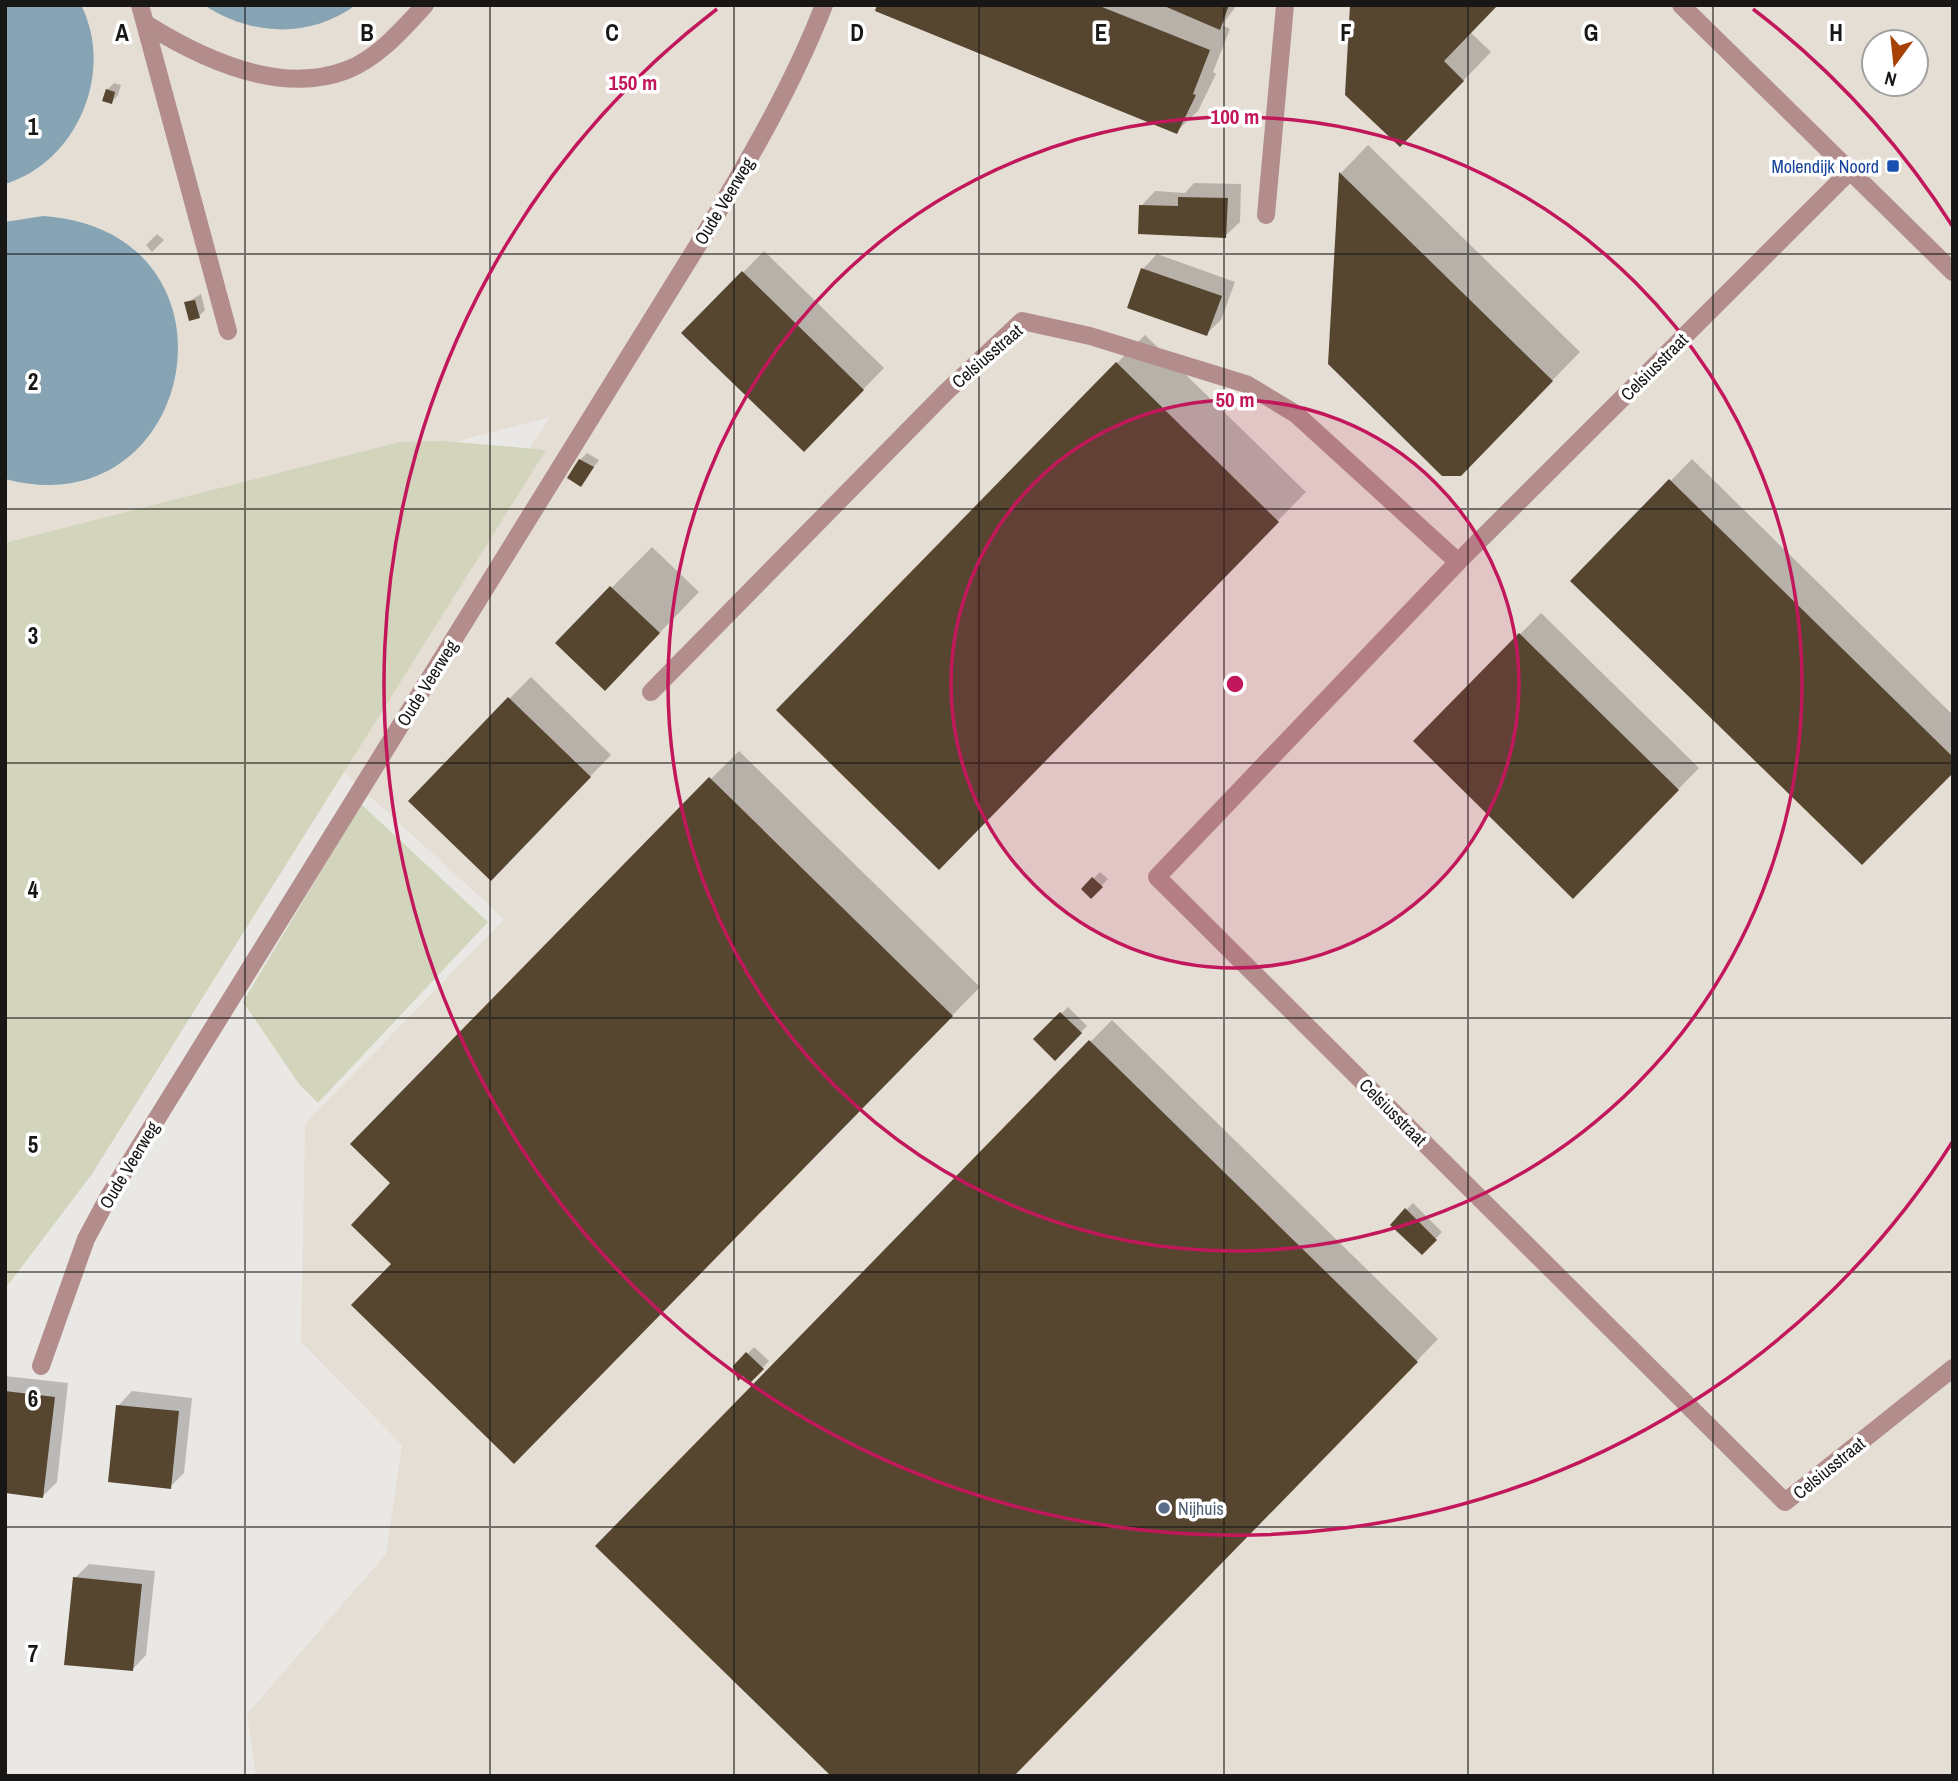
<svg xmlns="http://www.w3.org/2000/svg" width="1958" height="1781" font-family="'Archivo Narrow',sans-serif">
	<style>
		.built { fill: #e5ded4; fill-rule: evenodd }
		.green { fill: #d2d5bb }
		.water { fill: #87a4b5 }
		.shadow { fill: #0003 }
		.building { fill: #564630 }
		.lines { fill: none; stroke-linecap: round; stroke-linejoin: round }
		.minor { stroke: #b28d8b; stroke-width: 18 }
		.grid { fill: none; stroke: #181716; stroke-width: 2; stroke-opacity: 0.55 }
		.ring { fill: none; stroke: #c2185b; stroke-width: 3.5 }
		.transit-dot { fill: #1a4fb4; stroke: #fff; stroke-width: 2.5 }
		.service-dot { fill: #5c6f8a; stroke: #fff; stroke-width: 2.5 }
		.labels { text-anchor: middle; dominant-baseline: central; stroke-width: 7; stroke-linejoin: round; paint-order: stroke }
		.transit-label { font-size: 18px; fill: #164399; stroke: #fff; text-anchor: end }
		.street-label { font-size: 18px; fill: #181716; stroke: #fff }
		.service-label { font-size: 18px; fill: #4e5e75; stroke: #fff; text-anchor: start }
		.grid-label { font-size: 23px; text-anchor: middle; font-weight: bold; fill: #181716; stroke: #fff; stroke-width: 7; stroke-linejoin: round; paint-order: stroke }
		.centre { fill: #c2185b; stroke: #fff; stroke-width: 3.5 }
		.ring-label { font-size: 21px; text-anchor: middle; font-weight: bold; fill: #c2185b; stroke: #fff; stroke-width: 7; stroke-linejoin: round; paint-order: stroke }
	</style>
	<rect width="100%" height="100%" fill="#eae8e5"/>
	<path class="built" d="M5 5H1953V1776H256L247 1714 386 1554 402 1445 301 1342 305 1124 504 919 328 758 550 417 5 560ZM1874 42H1916V84H1874Z"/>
	<g class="green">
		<polygon points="445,441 546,450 92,1174 5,1289 5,543 400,442"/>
		<polygon points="361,804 488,922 318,1103 299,1084 243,1002"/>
	</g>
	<g class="water">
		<path d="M5 5H81C115 72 77 162 5 184Z"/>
		<path d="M204 5H356C309 39 251 36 204 5Z"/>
		<path d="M43 216C255 231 198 531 5 479V222Z"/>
	</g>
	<g class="shadow">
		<polygon points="879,5 1237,5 1222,25 1230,29 1213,72 1216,74 1198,111 1176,132"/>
		<polygon points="1351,5 1470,32 1491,52 1428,117"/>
		<polygon points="114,83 121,85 118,95 112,102 107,90"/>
		<polygon points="1368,145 1580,352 1489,445 1329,363 1341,173"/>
		<polygon points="1194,183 1241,184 1240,222 1225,236 1141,206 1155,191 1185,193"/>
		<polygon points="157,234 164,240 152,252 146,245"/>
		<polygon points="764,251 884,368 804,450 684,333"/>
		<polygon points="1157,254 1235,282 1221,320 1206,334 1143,269"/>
		<polygon points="201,294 205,310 199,316 186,303"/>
		<polygon points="1145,335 1306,492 967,839 1117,363"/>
		<polygon points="587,453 599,460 581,485 580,460"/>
		<polygon points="1692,459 1953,715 1953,771 1573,581"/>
		<polygon points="652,547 699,592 645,648 557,643"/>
		<polygon points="1541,613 1699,768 1573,897 1415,741"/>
		<polygon points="531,677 611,755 512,857 509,699"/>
		<polygon points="739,751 980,987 542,1434 393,1264 392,1183 711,779"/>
		<polygon points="1100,872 1108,879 1091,897 1083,889"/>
		<polygon points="1068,1007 1087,1026 1055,1058 1035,1039"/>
		<polygon points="1112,1020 1438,1339 1012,1776 597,1545"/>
		<polygon points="1413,1203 1442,1232 1422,1253 1392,1225"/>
		<polygon points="754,1347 769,1361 750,1381 735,1367"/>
		<polygon points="5,1376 68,1383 57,1482 43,1496 5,1491"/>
		<polygon points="132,1391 192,1398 184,1473 170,1487 118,1406"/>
		<polygon points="89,1564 155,1571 146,1655 132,1670 75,1578"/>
	</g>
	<g class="building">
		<polygon points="877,5 1097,5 1210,50 1193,94 1196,95 1177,134 875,11"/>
		<polygon points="1162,5 1229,5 1220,30"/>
		<polygon points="1350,5 1498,5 1444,61 1464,81 1400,147 1345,95"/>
		<polygon points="106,89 115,92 112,104 102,101"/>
		<polygon points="1339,172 1553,381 1461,476 1442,476 1328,364"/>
		<polygon points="1178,197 1228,198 1226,238 1138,234 1139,205 1178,206"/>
		<polygon points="1141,268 1222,296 1207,336 1127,308"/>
		<polygon points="742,271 864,390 804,452 681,333"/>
		<polygon points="195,300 200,318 189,321 184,302"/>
		<polygon points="1116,362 1279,522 939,870 776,710"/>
		<polygon points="579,459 594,467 581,487 567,478"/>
		<polygon points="1669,479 1953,757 1953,773 1862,865 1570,581"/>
		<polygon points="610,586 660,633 605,691 555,643"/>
		<polygon points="1519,633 1679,790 1573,899 1413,741"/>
		<polygon points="508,697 591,777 491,881 408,801"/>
		<polygon points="709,777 953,1016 514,1464 351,1305 391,1264 351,1225 390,1183 350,1144"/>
		<polygon points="1092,877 1103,887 1091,899 1081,889"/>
		<polygon points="1060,1012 1082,1033 1055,1061 1033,1039"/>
		<polygon points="1089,1040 1418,1362 1014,1776 831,1776 595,1546"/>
		<polygon points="1405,1208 1437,1240 1422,1255 1390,1225"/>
		<polygon points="746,1352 764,1369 750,1383 743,1376 738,1381 733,1366"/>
		<polygon points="5,1391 55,1397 43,1498 5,1493"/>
		<polygon points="116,1405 179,1411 171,1489 108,1482"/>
		<polygon points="73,1577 142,1584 133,1671 64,1665"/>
	</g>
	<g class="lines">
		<g class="minor">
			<polyline points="140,5 228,331"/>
			<polyline points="1681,5 1953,272"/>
			<path d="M146 24C202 59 280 96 347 70 378 58 403 29 425 5"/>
			<polyline points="1849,172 1458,562 1157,877 1785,1502 1953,1368"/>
			<polyline points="1266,215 1285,5"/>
			<polyline points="651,692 946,392 1022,321 1090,336 1246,384 1296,414 1458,562"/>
			<path d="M41 1366 86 1239 109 1196 706 232C750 158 793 85 824 5"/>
		</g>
	</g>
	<path class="grid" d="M245 5V1776M490 5V1776M734 5V1776M979 5V1776M1224 5V1776M1468 5V1776M1713 5V1776M5 254H1953M5 509H1953M5 763H1953M5 1018H1953M5 1272H1953M5 1527H1953"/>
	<circle cx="1235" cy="684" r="284" fill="#c2185b" fill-opacity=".12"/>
	<g class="ring">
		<circle cx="1235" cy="684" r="284"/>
		<circle cx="1235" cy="684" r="567"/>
		<path d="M1953 1141A851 851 0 1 1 717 9M1753 9A851 851 0 0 1 1953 227"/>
	</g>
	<rect class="transit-dot" x="1886" y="159" width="14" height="14" rx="3.5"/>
	<circle class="service-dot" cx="1164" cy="1508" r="7"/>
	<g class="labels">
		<g class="transit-label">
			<text x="1879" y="166">Molendijk Noord</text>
		</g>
		<g class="street-label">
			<text transform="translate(724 201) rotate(-59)">Oude Veerweg</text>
			<text transform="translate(987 356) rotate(-41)">Celsiusstraat</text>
			<text transform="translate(1654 367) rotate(-45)">Celsiusstraat</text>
			<text transform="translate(427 683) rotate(-58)">Oude Veerweg</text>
			<text transform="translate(1393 1112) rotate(45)">Celsiusstraat</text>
			<text transform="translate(129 1165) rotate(-59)">Oude Veerweg</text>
			<text transform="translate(1829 1468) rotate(-39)">Celsiusstraat</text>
		</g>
		<g class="service-label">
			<text x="1178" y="1508">Nijhuis</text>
		</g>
	</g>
	<g class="grid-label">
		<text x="122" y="41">A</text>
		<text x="367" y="41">B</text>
		<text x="612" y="41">C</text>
		<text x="857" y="41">D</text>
		<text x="1101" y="41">E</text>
		<text x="1346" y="41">F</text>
		<text x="1591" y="41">G</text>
		<text x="1836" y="41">H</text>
		<text x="33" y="135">1</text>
		<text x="33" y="390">2</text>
		<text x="33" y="644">3</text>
		<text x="33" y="898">4</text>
		<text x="33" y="1153">5</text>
		<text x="33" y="1407">6</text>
		<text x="33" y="1662">7</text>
	</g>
	<circle cx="1235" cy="684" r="10" class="centre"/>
	<g class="ring-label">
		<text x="633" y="90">150 m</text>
		<text x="1235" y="124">100 m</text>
		<text x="1235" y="407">50 m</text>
	</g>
	<rect width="1958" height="1781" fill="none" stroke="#181716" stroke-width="14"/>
	<g transform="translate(1895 63) rotate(195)"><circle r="33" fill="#ffffff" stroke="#a3a2a2" stroke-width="2"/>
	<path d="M0-5L12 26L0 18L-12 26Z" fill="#a64304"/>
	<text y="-10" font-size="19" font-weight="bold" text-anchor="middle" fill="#181716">N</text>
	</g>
</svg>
